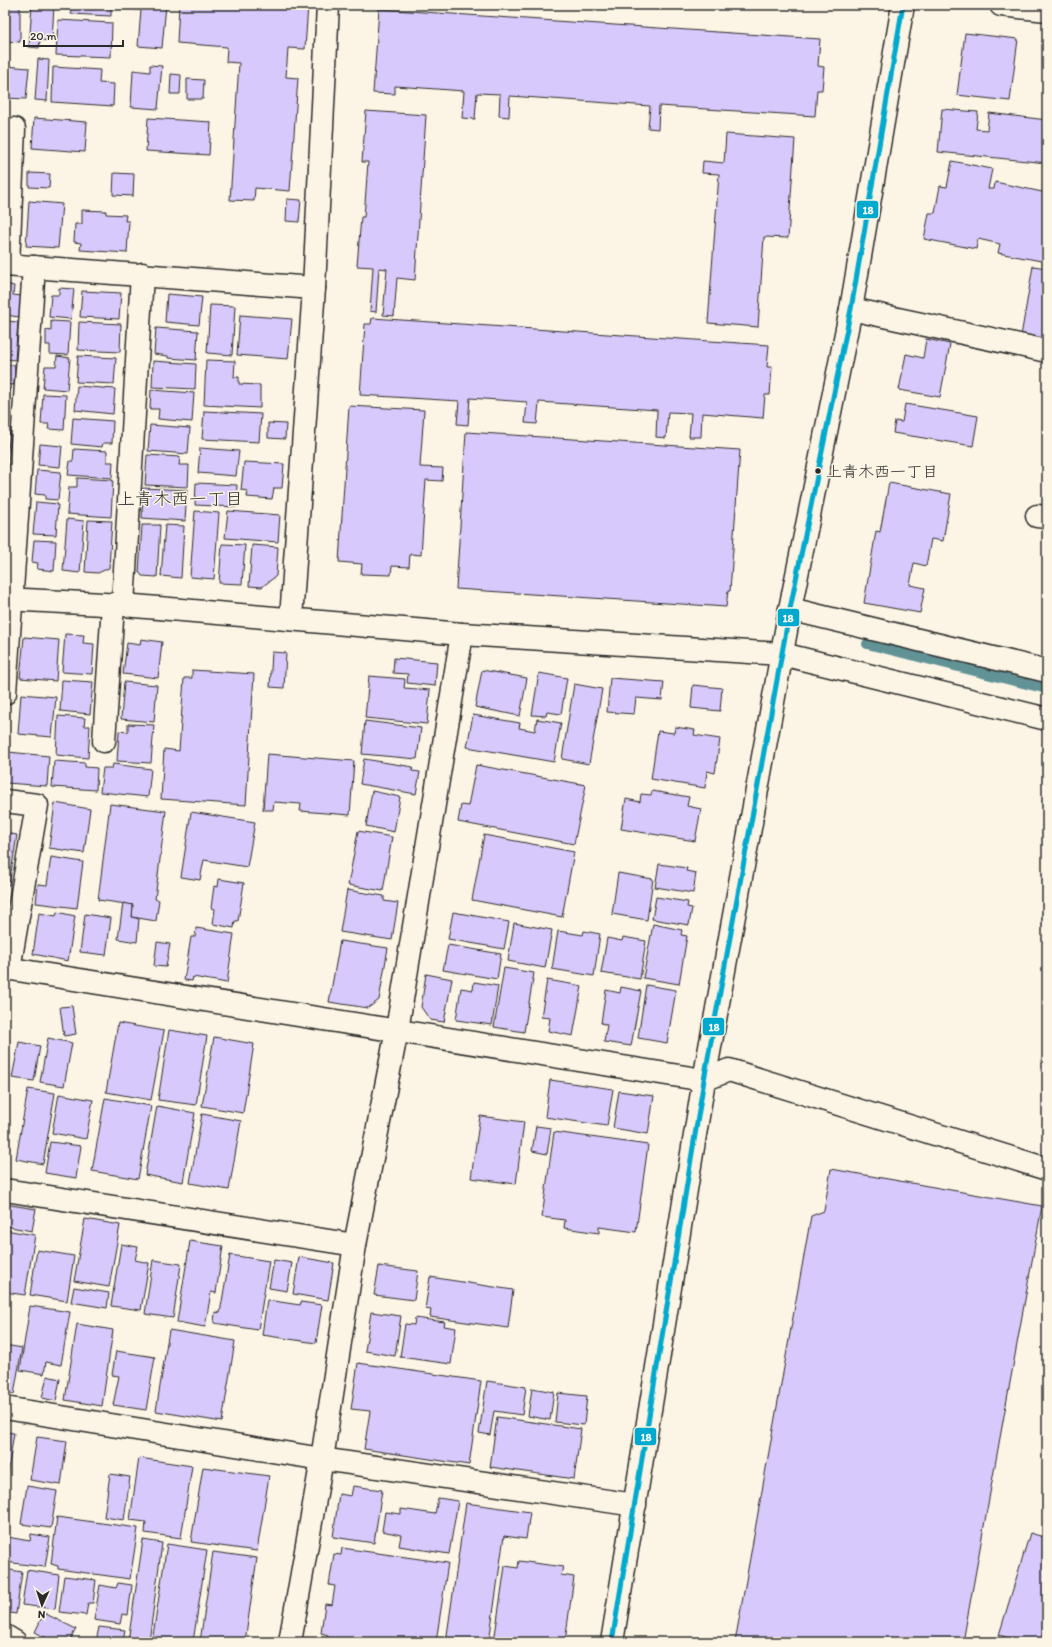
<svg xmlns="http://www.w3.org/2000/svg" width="1052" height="1647" font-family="Itim,'Klee One',sans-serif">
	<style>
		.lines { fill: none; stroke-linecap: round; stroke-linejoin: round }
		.stream { stroke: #619296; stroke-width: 10 }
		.building { fill: #d7c9fb; stroke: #2b2b2b }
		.minor-casing { stroke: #2b2b2b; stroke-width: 25 }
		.minor { stroke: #fcf5e5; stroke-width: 22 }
		.bus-1-casing { stroke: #fcf5e5; stroke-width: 8 }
		.bus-1 { stroke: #00a9ce; stroke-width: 5 }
		.bus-dot { fill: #2b2b2b; stroke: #fcf5e5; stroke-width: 1.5 }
		.labels { text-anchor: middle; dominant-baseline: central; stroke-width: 3; stroke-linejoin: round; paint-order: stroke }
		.bus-label { font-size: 16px; fill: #2b2b2b; stroke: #fcf5e5; text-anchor: start }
		.neighbourhood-label { font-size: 18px; fill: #2b2b2b; stroke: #fcf5e5 }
		.line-badge { stroke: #fcf5e5; stroke-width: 1.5 }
		.badge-label { font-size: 11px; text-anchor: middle; font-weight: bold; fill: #fff }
	</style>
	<rect width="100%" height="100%" fill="#fcf5e5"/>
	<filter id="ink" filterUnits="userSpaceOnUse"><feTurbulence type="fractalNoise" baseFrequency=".025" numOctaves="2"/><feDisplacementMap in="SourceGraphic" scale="8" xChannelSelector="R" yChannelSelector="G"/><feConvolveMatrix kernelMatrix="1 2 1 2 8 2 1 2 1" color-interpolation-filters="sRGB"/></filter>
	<g filter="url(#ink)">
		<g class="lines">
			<polyline class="stream" points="867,644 1047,689"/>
		</g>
		<g class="building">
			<polygon points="5,5 20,5 20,42 5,41"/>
			<polygon points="32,5 54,5 52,41 40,40 39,48 29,47"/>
			<polygon points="71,5 111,5 111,16 71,14"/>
			<polygon points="135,5 166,5 162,48 138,46 141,10 135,10"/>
			<polygon points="179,5 308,5 305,49 288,48 286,77 298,78 290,191 255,188 254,201 230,200 239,63 226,62 227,47 177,43"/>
			<polygon points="379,9 820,39 818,66 824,67 822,90 817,90 815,116 659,106 658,129 648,128 650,106 510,96 509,117 499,116 500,94 477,93 475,119 462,118 464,91 395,86 395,94 373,93"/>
			<polygon points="58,20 112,23 111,57 56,55"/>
			<polygon points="965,33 1018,39 1010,101 957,95"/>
			<polygon points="38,59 49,60 47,101 35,100"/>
			<polygon points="150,65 162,66 158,109 131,107 133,70 150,72"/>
			<polygon points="5,66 29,68 26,99 5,98"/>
			<polygon points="53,67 100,70 99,83 114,84 113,106 52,102"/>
			<polygon points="171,74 181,75 180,94 170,94"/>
			<polygon points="187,79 204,80 203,99 187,99"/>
			<polygon points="942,109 978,112 976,129 987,130 989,113 1047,120 1047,163 938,152"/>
			<polygon points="366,111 426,115 415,280 397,278 394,316 383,315 387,269 379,268 376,312 370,311 373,267 357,266 361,217 364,217 368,162 362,162"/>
			<polygon points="34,118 87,122 85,152 32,148"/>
			<polygon points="148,118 211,122 209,155 146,151"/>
			<polygon points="726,134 795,139 788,238 764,237 758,327 708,323 719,174 702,173 703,161 724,163"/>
			<polygon points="952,161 992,169 988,189 994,189 995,182 1047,193 1047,262 998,253 1000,244 978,239 976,249 924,239 929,213 935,213 940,186 947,187"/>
			<polygon points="29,173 50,174 49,188 29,187"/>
			<polygon points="114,173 134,174 133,196 113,195"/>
			<polygon points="287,199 301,200 299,222 286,221"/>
			<polygon points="29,201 62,204 58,248 26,246"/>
			<polygon points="82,210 106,211 106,214 126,215 125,221 129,221 127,253 80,250 81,243 74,242 75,224 82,224"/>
			<polygon points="1033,266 1047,268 1047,340 1021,336"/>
			<polygon points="5,284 14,286 13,295 22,296 19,317 5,315"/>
			<polygon points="59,288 74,289 71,319 49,317 51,295 59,295"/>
			<polygon points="82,291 121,293 119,319 80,317"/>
			<polygon points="167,294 202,297 199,325 165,322"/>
			<polygon points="210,305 235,306 232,355 207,353"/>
			<polygon points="240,315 292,319 288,359 237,355"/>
			<polygon points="372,318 769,345 767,367 772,367 770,395 765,395 763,418 702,413 701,437 689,437 691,413 668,412 666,438 656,437 657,410 539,402 537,424 525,423 527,402 470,398 468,425 457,424 459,401 360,395 365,324 371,324"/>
			<polygon points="5,321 18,322 15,360 5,359"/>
			<polygon points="51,321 70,322 68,355 50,354 50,345 46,345 46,330 51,331"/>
			<polygon points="79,322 121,324 120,352 78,350"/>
			<polygon points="156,328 198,331 196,360 168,358 168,356 154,354"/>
			<polygon points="926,339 950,344 940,397 899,390 906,354 923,358"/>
			<polygon points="57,356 70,358 67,390 43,388 45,366 56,366"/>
			<polygon points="78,356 116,358 114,384 76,382"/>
			<polygon points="206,360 235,361 234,377 239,377 239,384 260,385 260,408 204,405"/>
			<polygon points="153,361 196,364 195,389 152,387"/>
			<polygon points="5,364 15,365 14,385 5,384"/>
			<polygon points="77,386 115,389 113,414 75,410"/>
			<polygon points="5,389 10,389 6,426 5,425"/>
			<polygon points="151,390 194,393 192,422 158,419 159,409 150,409"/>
			<polygon points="43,394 66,395 64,430 48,429 49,424 41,424"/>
			<polygon points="905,404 978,416 973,446 893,433 895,421 902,422"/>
			<polygon points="349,406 424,410 420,467 443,468 442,481 426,480 421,555 410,554 409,567 392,566 391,575 361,574 362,564 339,562"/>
			<polygon points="204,411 261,414 259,442 202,439"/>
			<polygon points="73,418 113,421 112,443 103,443 102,447 71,444"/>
			<polygon points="268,423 286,424 285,439 268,438"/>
			<polygon points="150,425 190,428 188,454 148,451"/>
			<polygon points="5,429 10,429 7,460 5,460"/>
			<polygon points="466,432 740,450 730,591 728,591 726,607 456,589"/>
			<polygon points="40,444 62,446 60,467 38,465"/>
			<polygon points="200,448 239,451 236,476 198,473"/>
			<polygon points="74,449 107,451 107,462 113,462 112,478 68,475 70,461 73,461"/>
			<polygon points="147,455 180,457 179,465 189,465 188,487 145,485"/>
			<polygon points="244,462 284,464 282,488 274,488 272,499 247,497 248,491 241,490"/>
			<polygon points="5,464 9,464 6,489 5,489"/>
			<polygon points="37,470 61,472 58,500 45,499 45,495 35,494"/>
			<polygon points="77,478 113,480 111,517 67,514 69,487 77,487"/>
			<polygon points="196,483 237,485 236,507 195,505"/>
			<polygon points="889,483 951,494 943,541 931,539 926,566 914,563 910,585 925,588 920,613 864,603 876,531 880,532"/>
			<polygon points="143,488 187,490 185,521 142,518"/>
			<polygon points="36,502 58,504 56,535 33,534"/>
			<polygon points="195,511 219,513 214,579 190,577"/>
			<polygon points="228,511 280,515 278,542 225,538"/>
			<polygon points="67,519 84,521 80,573 63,571"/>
			<polygon points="88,520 112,521 109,568 98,573 85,572"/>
			<polygon points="142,525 160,525 157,577 142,576 139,572"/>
			<polygon points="165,525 184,526 181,578 161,576"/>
			<polygon points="34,540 56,541 54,571 37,569 38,563 32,562"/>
			<polygon points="222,544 245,545 242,584 219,583"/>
			<polygon points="252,545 278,547 276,576 262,587 249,586"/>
			<polygon points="65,634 84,635 83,643 94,644 92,674 62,672"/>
			<polygon points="24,637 59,640 56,681 20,678"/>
			<polygon points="141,639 162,642 158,678 123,674 127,643 140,645"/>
			<polygon points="272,652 286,653 284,688 270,687"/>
			<polygon points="394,658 437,662 435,686 407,683 408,674 393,673"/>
			<polygon points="192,670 254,674 246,805 161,799 164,749 179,751 184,678 192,678"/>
			<polygon points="482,670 527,678 520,716 475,707"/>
			<polygon points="539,673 567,678 561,714 547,712 546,716 532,715"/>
			<polygon points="369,676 405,679 404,688 430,690 427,724 365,718"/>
			<polygon points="610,678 664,682 662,700 636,698 634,714 607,712"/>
			<polygon points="62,680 93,682 90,714 60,711"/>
			<polygon points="124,682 157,685 154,722 121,719"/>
			<polygon points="574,684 602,689 589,764 562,759"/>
			<polygon points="693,685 722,688 720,711 691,708"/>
			<polygon points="21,694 56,697 52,737 18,734"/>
			<polygon points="473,715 520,723 519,728 535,731 537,719 561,723 554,762 467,747"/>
			<polygon points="58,716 85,718 84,726 90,726 88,758 56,755"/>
			<polygon points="365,721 421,728 417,759 362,754"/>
			<polygon points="128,724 154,725 151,763 117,761 119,731 128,732"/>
			<polygon points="675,727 695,730 694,735 720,739 715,773 707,771 705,788 651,779 658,731 674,733"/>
			<polygon points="8,752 49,756 47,786 6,783"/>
			<polygon points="267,754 354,761 350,815 300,811 301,804 274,802 273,810 263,810"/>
			<polygon points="364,759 413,767 412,771 420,772 416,794 360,784"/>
			<polygon points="54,761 85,763 85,767 97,768 96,790 52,787"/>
			<polygon points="113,764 151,769 148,797 100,792 103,768 112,768"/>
			<polygon points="476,765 586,785 574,844 458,822 461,805 468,806"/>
			<polygon points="372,791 400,797 394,832 366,826"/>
			<polygon points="652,791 689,797 687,806 701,809 695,841 621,829 626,799 640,802 641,794 651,795"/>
			<polygon points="55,803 90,809 84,853 49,848"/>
			<polygon points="110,804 166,811 155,899 159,900 156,921 132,917 133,905 98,900"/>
			<polygon points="191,812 255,822 247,867 204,860 200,880 181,877"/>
			<polygon points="358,831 392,837 383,891 348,885"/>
			<polygon points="5,833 17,835 9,885 5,884"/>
			<polygon points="484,835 574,852 562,917 472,900"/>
			<polygon points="51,857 83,862 77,908 36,903 38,884 47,885"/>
			<polygon points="659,864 687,868 686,871 696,873 693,893 655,887"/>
			<polygon points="618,873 653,879 647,920 612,914"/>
			<polygon points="219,879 244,883 238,921 235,921 234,928 213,924 215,909 211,908 214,886 218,887"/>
			<polygon points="347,890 384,896 384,901 398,903 392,940 340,932"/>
			<polygon points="656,897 688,902 687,907 692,908 689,925 652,919"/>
			<polygon points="123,903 133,905 132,917 139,919 137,942 118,939"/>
			<polygon points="57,912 75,916 68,961 33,954 39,913 56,916"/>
			<polygon points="453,912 509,922 504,949 448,939"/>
			<polygon points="85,914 111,918 106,955 80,952"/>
			<polygon points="514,923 552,930 545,968 508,961"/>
			<polygon points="653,924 682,930 681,935 687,936 679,984 643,978"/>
			<polygon points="196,928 234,934 227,983 193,977 192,981 184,980 191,937 195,937"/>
			<polygon points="558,931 583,935 584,931 600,934 594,976 552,969"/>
			<polygon points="623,937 646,941 640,979 601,973 607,938 622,941"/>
			<polygon points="340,941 388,948 379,1000 368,1008 329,1002"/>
			<polygon points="157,942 170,944 166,967 154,966"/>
			<polygon points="448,945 501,954 497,979 443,970"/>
			<polygon points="504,968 534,973 524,1032 494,1027"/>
			<polygon points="426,974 452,979 444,1022 430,1020 421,1007"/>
			<polygon points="547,980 582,986 573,1036 548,1031 550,1018 541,1017"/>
			<polygon points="474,982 498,986 492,1025 456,1020 461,988 473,990"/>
			<polygon points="646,985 676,990 667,1043 638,1038"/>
			<polygon points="621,987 641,991 631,1046 604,1042 607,1025 601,1023 606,990 620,993"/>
			<polygon points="72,1006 76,1034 64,1036 60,1007"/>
			<polygon points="118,1023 164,1031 151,1100 106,1092"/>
			<polygon points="169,1030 207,1036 196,1105 158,1100"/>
			<polygon points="214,1037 254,1044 243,1113 202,1106"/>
			<polygon points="48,1038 72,1043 64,1086 40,1082"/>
			<polygon points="5,1042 9,1043 5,1068"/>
			<polygon points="19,1042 40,1046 34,1081 12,1078"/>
			<polygon points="550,1080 613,1089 607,1126 545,1117"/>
			<polygon points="28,1089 55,1093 43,1164 16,1159"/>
			<polygon points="619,1091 654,1096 648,1134 613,1128"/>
			<polygon points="59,1094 93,1100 86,1139 52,1133"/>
			<polygon points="105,1098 151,1106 138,1179 92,1171"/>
			<polygon points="157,1106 195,1113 183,1182 145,1175"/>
			<polygon points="202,1114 241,1121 229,1190 190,1183"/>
			<polygon points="480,1116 524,1122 516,1184 471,1178"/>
			<polygon points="536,1126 551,1128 547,1154 532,1151"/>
			<polygon points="554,1132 648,1145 636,1232 599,1227 599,1233 564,1228 565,1220 542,1217"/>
			<polygon points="50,1142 81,1146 76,1178 45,1173"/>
			<polygon points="831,1169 1042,1206 963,1642 735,1642 811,1216 824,1211"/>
			<polygon points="5,1204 36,1209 32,1231 5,1226"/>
			<polygon points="85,1219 120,1225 109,1287 74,1281"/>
			<polygon points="5,1230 35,1235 25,1295 5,1292"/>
			<polygon points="190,1241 223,1246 216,1293 211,1292 205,1327 177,1322"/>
			<polygon points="121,1244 138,1247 135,1260 149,1263 141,1310 111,1306"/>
			<polygon points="37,1250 74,1256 67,1301 30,1295"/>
			<polygon points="230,1255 269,1261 258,1330 214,1323 215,1312 220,1313"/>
			<polygon points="299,1257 334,1263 328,1300 293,1294"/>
			<polygon points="153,1260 181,1264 173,1318 145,1314"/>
			<polygon points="274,1260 292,1263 287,1291 269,1288"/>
			<polygon points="379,1266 418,1271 414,1300 374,1295"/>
			<polygon points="430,1277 513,1290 508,1328 430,1317 431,1310 425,1309"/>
			<polygon points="74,1287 109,1293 107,1308 71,1302"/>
			<polygon points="267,1300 300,1305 301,1302 322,1305 316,1343 262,1335"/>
			<polygon points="30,1306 70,1312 61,1365 46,1362 44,1374 20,1370"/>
			<polygon points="371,1312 401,1316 395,1356 365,1351"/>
			<polygon points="415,1318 445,1322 444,1326 456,1328 451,1364 400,1357 405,1324 414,1325"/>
			<polygon points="77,1324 113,1330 102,1406 65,1400"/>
			<polygon points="169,1330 235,1341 222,1422 156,1411"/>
			<polygon points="5,1345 22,1348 14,1394 5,1393"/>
			<polygon points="116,1351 155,1357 146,1410 113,1405 119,1376 112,1375"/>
			<polygon points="358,1363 481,1381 469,1465 364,1449 370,1411 351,1409"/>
			<polygon points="47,1376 60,1379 56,1401 42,1398"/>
			<polygon points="487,1381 526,1387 522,1415 494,1411 490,1435 479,1433"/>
			<polygon points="532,1388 554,1392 550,1420 528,1416"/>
			<polygon points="558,1393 587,1396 584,1425 555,1422"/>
			<polygon points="497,1417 581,1429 574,1479 490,1467"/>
			<polygon points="5,1432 14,1433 7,1477 5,1477"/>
			<polygon points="37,1437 67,1441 61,1485 30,1480"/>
			<polygon points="139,1458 192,1466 181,1538 145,1533 146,1522 130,1520"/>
			<polygon points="203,1467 269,1476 257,1551 191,1542"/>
			<polygon points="110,1474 130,1477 124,1520 104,1517"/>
			<polygon points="27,1486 57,1491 51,1528 21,1524"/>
			<polygon points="353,1486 382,1490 374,1543 333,1537 339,1494 351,1496"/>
			<polygon points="438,1498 458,1501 449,1554 399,1546 401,1535 382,1531 385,1512 401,1514 401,1509 435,1514"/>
			<polygon points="466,1503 530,1512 526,1539 504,1536 489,1642 446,1642"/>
			<polygon points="57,1517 138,1528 130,1579 58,1569 58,1566 51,1564"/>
			<polygon points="1030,1533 1047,1538 1047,1624 1041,1642 1021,1642 999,1635"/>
			<polygon points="31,1534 50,1537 45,1567 5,1562 7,1537 30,1541"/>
			<polygon points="143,1540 162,1543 149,1642 128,1642"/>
			<polygon points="167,1544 207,1550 193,1642 152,1642"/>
			<polygon points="342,1548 448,1563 436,1642 327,1642 328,1635 321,1633 325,1604 332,1605 335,1586 329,1585 334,1554 341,1555"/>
			<polygon points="213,1552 257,1558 245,1642 200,1642"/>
			<polygon points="519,1561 563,1567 561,1575 574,1577 565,1642 494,1642 505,1566 518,1568"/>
			<polygon points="5,1569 22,1572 16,1614 5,1612"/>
			<polygon points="27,1570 59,1575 55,1609 22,1605"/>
			<polygon points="64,1576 96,1580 93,1603 88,1603 86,1615 59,1612"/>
			<polygon points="118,1583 132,1585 128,1615 122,1614 120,1624 94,1620 100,1585 116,1588"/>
			<polygon points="44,1613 76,1629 69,1642 54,1642 35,1632"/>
			<polygon points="99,1627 125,1630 123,1642 96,1642"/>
		</g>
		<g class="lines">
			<defs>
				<g id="minor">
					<polyline points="1001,5 1047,10"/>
					<polyline points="5,265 314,288"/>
					<polyline points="8,265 14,129"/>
					<polyline points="851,309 1047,351"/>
					<polyline points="1037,516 1047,517"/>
					<polyline points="5,599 123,605 462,634 782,654 1047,719"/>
					<polyline points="123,605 142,274"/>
					<polyline points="790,609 1047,671"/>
					<polyline points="291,619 314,288 328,5"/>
					<polyline points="5,693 34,267"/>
					<polyline points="104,741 113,605"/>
					<polyline points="5,801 37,805 9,969"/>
					<polyline points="5,968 704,1080 729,1070 1047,1169"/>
					<polyline points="5,1190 355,1245"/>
					<polyline points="5,1408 322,1459 635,1505"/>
					<polyline points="5,1636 15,1642"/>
					<polyline points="290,1642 322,1459 355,1245 397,1030 462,634"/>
					<polyline points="612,1642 704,1080 790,609 851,309 903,5"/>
				</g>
			</defs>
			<use href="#minor" class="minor-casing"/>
			<use href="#minor" class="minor"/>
			<defs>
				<polyline id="bus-1" points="612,1642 704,1080 790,609 851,309 903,5"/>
			</defs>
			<use href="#bus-1" class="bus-1-casing"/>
			<use href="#bus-1" class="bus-1"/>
		</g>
	</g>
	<circle class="bus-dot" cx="818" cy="471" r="3.5"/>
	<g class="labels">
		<g class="bus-label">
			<text x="826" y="471">上青木西一丁目</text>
		</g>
		<g class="neighbourhood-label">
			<text x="180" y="499">上青木西一丁目</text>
		</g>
	</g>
	<g class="line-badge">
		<rect x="856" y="200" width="23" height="19" rx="4" fill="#00a9ce"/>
		<rect x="777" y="608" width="23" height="19" rx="4" fill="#00a9ce"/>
		<rect x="702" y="1017" width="23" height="19" rx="4" fill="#00a9ce"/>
		<rect x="634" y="1427" width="23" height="19" rx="4" fill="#00a9ce"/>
	</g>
	<g class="badge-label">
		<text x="868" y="214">18</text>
		<text x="788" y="622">18</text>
		<text x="714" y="1031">18</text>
		<text x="646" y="1441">18</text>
	</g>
	<rect width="1052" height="1647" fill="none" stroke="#fcf5e5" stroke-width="20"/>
	<rect x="10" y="10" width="1032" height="1627" fill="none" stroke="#2b2b2b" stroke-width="1.5" filter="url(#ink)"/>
	<g transform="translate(42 1605) rotate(183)" stroke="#fcf5e5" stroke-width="3" paint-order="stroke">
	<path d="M0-3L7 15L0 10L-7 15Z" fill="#2b2b2b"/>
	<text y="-6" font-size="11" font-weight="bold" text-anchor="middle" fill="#2b2b2b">N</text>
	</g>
	<path d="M24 40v6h99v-6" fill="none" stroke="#2b2b2b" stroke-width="2"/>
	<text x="30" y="40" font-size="12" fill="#2b2b2b" stroke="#fcf5e5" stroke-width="3" paint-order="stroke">20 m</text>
</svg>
